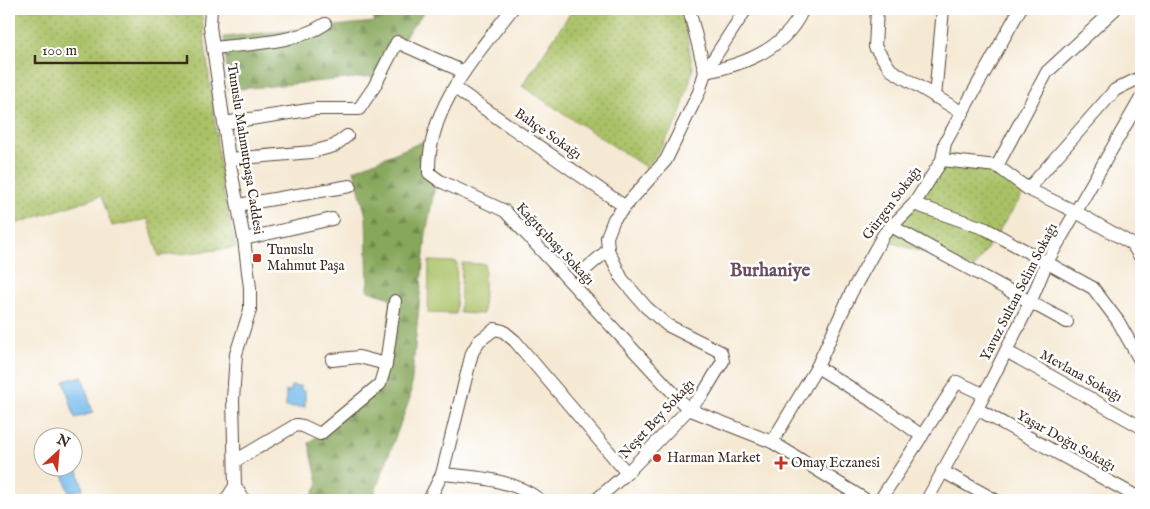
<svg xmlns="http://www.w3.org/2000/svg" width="1150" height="509" font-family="'IM FELL English',serif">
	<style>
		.grass { fill: url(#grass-dots); stroke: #727642 }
		.forest { fill: url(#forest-firs); stroke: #61683c }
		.garden { fill: #aac166; stroke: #727642 }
		.water { fill: #76bbec; stroke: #587285 }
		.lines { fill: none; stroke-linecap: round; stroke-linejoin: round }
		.street-casing { stroke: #574739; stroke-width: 14 }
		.street { stroke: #fff; stroke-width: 12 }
		.poi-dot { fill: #c8321e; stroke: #fff; stroke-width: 2 }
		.labels { text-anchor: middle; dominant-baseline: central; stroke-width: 5; stroke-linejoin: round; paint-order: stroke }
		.street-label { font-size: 14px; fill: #3b2a1e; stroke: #fff }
		.poi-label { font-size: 14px; fill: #3b2a1e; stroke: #fff; text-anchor: start }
		.district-label { font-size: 19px; font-weight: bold; fill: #6a4e5e; stroke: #fff }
	</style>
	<defs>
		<pattern id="grass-dots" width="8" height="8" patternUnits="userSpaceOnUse" patternTransform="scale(1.25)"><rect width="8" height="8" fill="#aac166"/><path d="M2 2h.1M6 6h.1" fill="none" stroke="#8c9d53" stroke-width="1.8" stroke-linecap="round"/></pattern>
		<pattern id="forest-firs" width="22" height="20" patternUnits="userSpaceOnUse" patternTransform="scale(1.25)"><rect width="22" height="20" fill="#87a75b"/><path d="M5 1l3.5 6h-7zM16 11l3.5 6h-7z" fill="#70884b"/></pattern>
	</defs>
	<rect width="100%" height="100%" fill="#fff"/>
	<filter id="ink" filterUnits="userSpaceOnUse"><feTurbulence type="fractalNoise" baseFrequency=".02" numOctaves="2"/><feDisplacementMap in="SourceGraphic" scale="10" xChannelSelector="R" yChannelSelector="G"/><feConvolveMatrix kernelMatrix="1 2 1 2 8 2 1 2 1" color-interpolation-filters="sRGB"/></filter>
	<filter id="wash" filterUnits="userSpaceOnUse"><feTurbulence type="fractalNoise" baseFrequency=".0096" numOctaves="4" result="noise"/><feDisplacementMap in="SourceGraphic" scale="20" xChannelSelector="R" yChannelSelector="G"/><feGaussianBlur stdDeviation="1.12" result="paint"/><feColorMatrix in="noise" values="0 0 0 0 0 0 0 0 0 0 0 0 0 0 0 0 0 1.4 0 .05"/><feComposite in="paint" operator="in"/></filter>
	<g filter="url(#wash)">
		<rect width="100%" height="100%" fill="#f5e9d4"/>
		<g class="grass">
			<polygon points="9,9 201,9 223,192 236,248 159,256 148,219 112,226 101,196 9,226"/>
			<polygon points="573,9 682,9 693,69 678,121 647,168 522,86"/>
			<polygon points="952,154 1028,187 974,268 883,240"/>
		</g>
		<g class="forest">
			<polygon points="369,9 426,9 375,76 229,90 224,37 375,22"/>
			<polygon points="427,140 435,186 426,234 410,398 372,500 310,500 318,483 309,443 383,380 391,298 368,291 366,216 354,170"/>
		</g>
		<g class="garden">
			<polygon points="429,261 457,262 456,314 428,313"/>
			<polygon points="462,263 485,264 483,314 460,313"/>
		</g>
		<g class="water">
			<polygon points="82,376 93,413 75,418 64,381"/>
			<polygon points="291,386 301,386 301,391 305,391 305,407 286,407 286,391 291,391"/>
			<polygon points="73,452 83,489 69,493 61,467 72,466"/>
		</g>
	</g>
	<g filter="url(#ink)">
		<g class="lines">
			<defs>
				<g id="street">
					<polyline points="211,9 210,26 229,159 244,239 250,288 250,310 236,354 233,400 235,486 244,500"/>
					<path d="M512 9C475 57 427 108 429 173L440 181 505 211 688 409 772 442 866 500"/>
					<polyline points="689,9 705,72"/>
					<polyline points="877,9 875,47 891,70 963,113"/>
					<path d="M213 48C247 44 297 43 325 24"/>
					<path d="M705 72C744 65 786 48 803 9"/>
					<polyline points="455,88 624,206"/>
					<polyline points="935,97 943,9"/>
					<polyline points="224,123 315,109 359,109 374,87 397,42 464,72"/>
					<polyline points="229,159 312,152 334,146 347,136"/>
					<polyline points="942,160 997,166 1028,189 1076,212 1132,244 1141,258"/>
					<polyline points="997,166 1047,72 1115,9"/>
					<polyline points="1028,189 1115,90 1141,77"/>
					<polyline points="914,204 986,229 1093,288 1118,321 1141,362"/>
					<polyline points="238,205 350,186"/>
					<polyline points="891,226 1067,322"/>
					<polyline points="244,239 332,219"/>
					<polyline points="581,273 608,250"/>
					<polyline points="1006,351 1141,427"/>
					<polyline points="332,360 359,357 386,364"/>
					<polyline points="817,367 877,404 922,436"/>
					<polyline points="977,409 1141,499"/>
					<polyline points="772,442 817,367 851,293 884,234 914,204 942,160 945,143 1020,9"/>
					<polyline points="235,461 296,425 303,426 320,434 380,384 386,364 395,301"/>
					<polyline points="942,471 995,500"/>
					<path d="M442 474C476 477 512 479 540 500"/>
					<polyline points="226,500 235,486"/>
					<polyline points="429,500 442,474 472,353 479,341 495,329 503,331 515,341 627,473"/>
					<polyline points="596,500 627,473 703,394 723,361 721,352 667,325 646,307 622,279 608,250 607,237 614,219 666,160 699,92 705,72 746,9"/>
					<polyline points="880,500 957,382 983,394"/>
					<polyline points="927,500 977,409 1030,303 1047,262 1141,98"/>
				</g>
			</defs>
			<use href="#street" class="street-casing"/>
			<use href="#street" class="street"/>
		</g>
	</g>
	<g class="poi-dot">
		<rect x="252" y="253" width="10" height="10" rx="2.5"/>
		<circle cx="657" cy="458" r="5"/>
		<path d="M778.5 455.5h5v5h5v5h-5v5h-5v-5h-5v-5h5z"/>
	</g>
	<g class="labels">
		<g class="street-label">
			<text transform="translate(548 134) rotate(35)">Bahçe Sokağı</text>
			<text transform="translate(245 149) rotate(81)">Tunuslu Mahmutpaşa Caddesi</text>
			<text transform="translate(892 203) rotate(-53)">Gürgen Sokağı</text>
			<text transform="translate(555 244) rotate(47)">Kağıtçıbaşı Sokağı</text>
			<text transform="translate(1019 292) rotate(-63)">Yavuz Sultan Selim Sokağı</text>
			<text transform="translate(1081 376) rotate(29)">Mevlana Sokağı</text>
			<text transform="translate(657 419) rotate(-47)">Neşet Bey Sokağı</text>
			<text transform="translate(1066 441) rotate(29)">Yaşar Doğu Sokağı</text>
		</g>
		<g class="poi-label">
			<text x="267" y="250">Tunuslu<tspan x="267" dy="16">Mahmut Paşa</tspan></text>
			<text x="667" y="458">Harman Market</text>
			<text x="791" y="463">Omay Eczanesi</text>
		</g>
		<g class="district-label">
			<text x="770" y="271">Burhaniye</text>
		</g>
	</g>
	<rect width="1150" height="509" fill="none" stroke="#fff" stroke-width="30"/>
	<g transform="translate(58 452) rotate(26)"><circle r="24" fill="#ffffff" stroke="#b1aaa5"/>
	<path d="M0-4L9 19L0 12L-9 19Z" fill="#c8321e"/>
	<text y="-8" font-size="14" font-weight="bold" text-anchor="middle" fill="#3b2a1e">N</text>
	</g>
	<path d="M35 55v8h152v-8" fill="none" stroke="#3b2a1e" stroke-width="2.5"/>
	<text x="42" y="55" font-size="15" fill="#3b2a1e" stroke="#ffffff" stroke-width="4" paint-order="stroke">100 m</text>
</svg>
